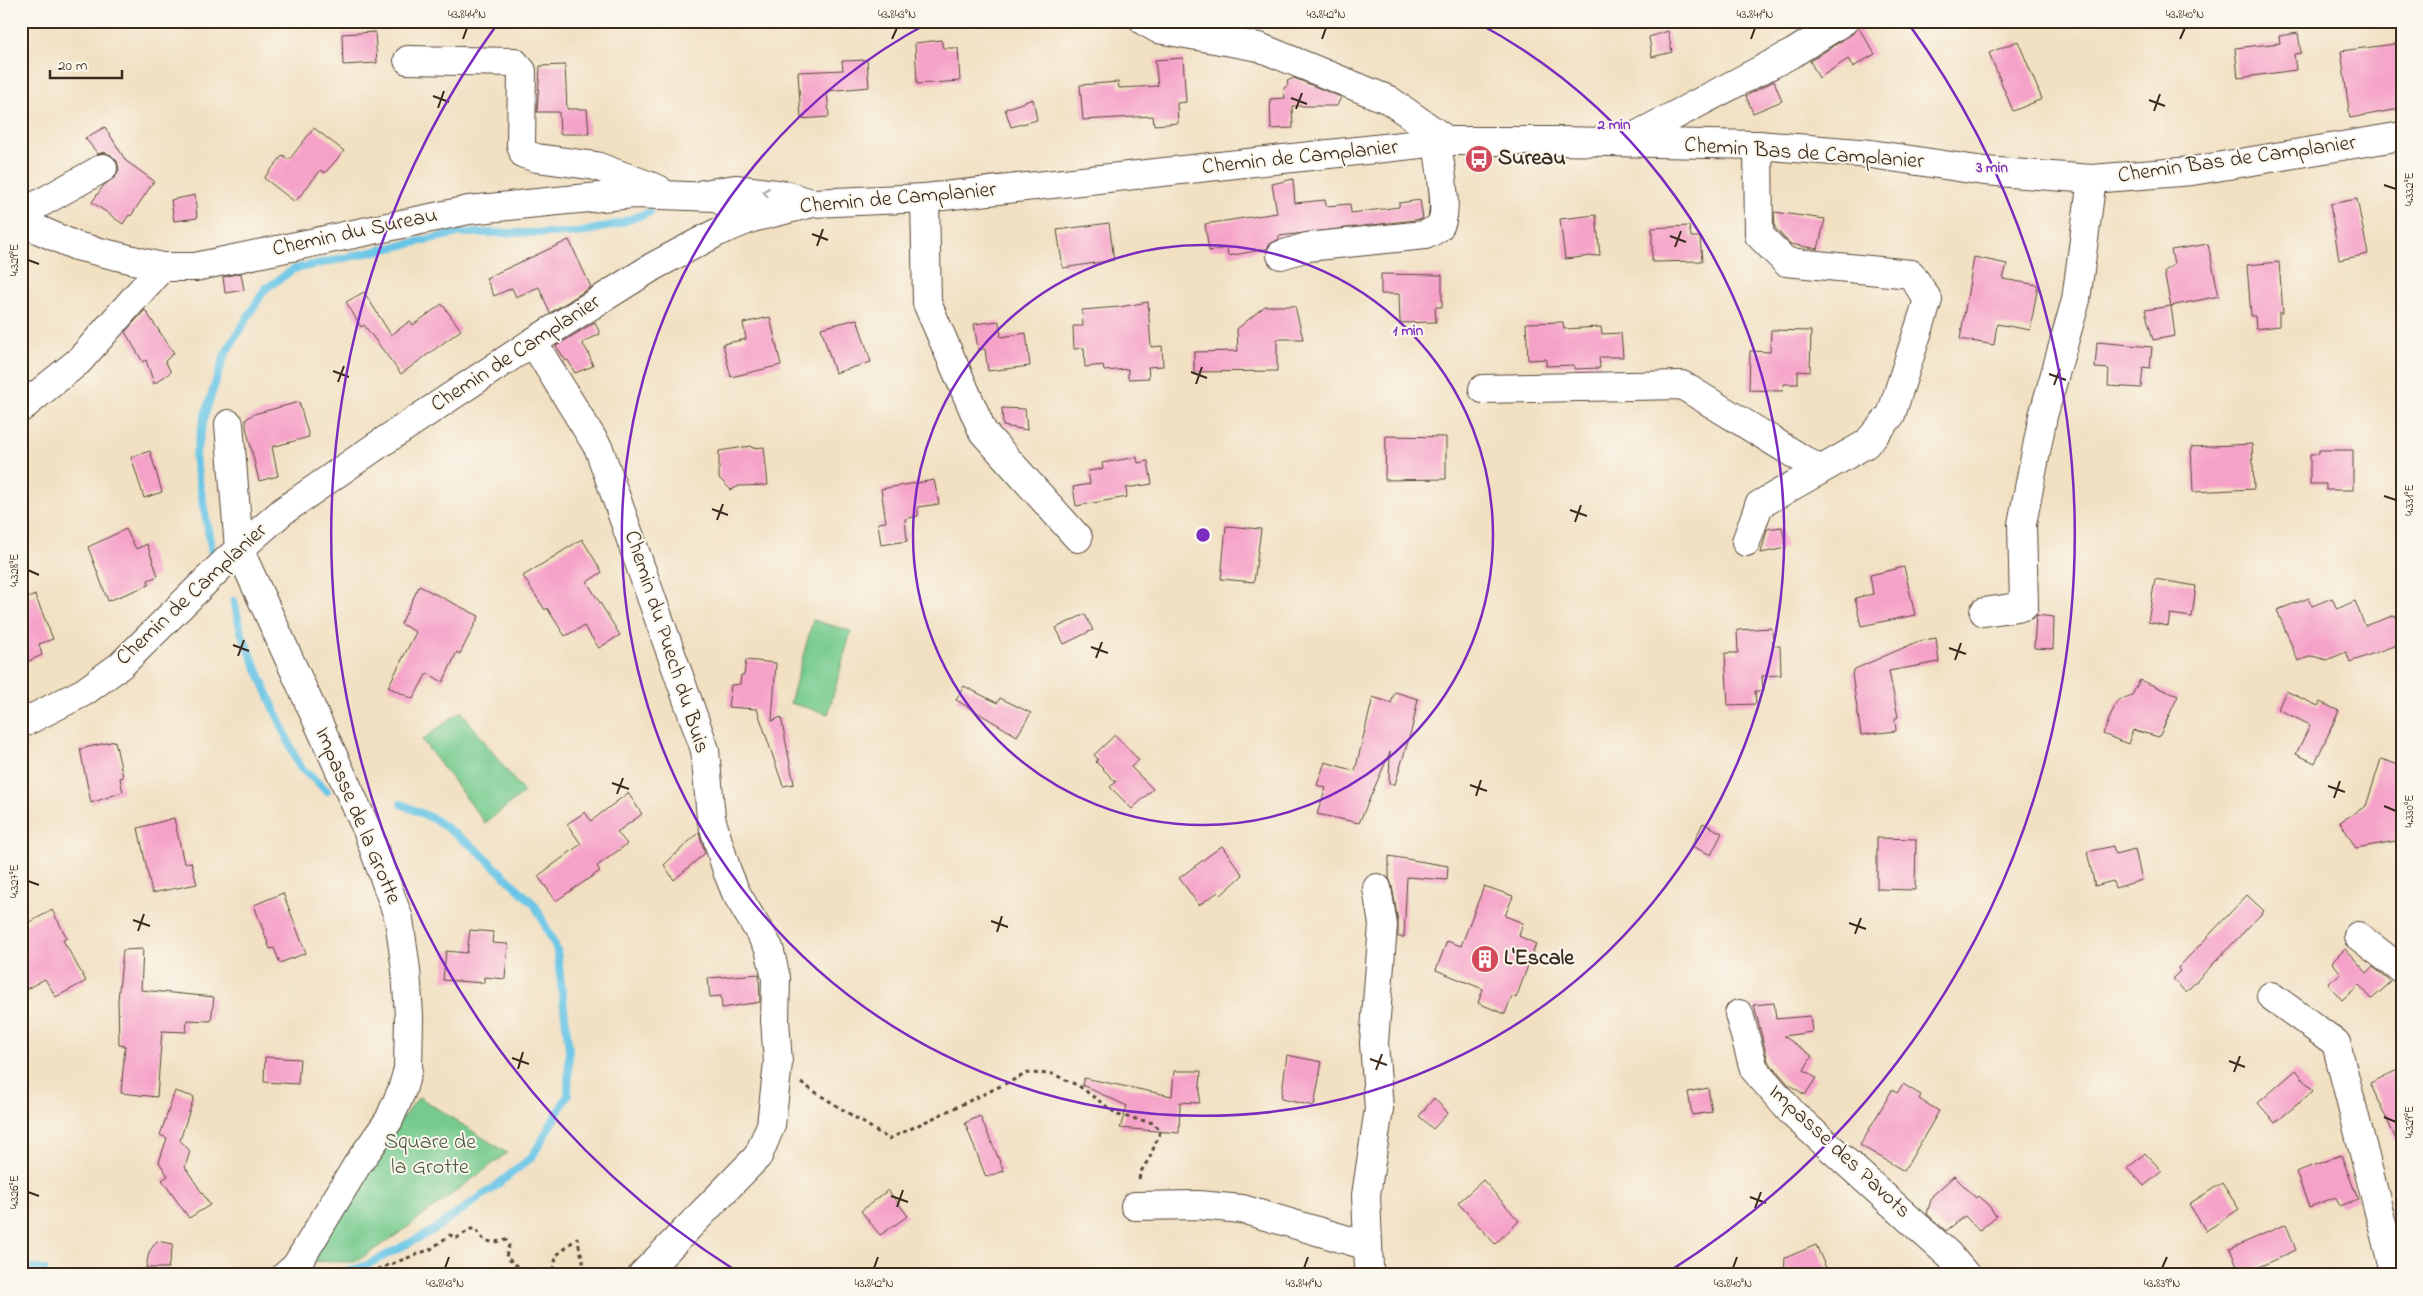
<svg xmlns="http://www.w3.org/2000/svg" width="2423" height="1296" font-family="'Indie Flower',sans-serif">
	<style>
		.green { fill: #74ca8e; stroke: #587a56 }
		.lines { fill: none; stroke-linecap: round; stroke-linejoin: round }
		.stream { stroke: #68c5e6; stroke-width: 8 }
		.building { fill: #f5a2c8 }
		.minor-casing { stroke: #564537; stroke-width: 30 }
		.path { stroke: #564537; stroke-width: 3; stroke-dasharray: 4 4; stroke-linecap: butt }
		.minor { stroke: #fff; stroke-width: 28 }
		.oneway { stroke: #a79f9a }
		.ticks { fill: none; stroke: #3b2a1e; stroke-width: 2 }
		.ring { fill: none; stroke: #7b2cbf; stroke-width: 2.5 }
		.labels { text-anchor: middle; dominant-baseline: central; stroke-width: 4; stroke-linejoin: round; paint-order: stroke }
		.street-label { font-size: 22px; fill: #3b2a1e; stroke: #fbf7ec }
		.poi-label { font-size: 22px; font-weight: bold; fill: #3b2a1e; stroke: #fbf7ec; text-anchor: start }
		.park-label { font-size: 22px; fill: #4c5a40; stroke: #fbf7ec }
		.centre { fill: #7b2cbf; stroke: #fbf7ec; stroke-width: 2.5 }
		.ring-label { font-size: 15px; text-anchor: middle; font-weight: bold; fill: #7b2cbf; stroke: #fbf7ec; stroke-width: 4; stroke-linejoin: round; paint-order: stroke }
		.neatline { fill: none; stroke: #3b2a1e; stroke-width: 2 }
		.ticks-label { font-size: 12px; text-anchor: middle; fill: #3b2a1e }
	</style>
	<rect width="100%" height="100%" fill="#fbf7ec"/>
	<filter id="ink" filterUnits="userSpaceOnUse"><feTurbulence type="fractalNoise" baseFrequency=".02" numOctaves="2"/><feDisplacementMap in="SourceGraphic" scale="10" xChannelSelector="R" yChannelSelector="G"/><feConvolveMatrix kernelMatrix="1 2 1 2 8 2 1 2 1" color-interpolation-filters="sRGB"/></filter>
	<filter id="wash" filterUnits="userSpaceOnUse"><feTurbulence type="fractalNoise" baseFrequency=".0096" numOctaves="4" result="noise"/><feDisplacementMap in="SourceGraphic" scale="20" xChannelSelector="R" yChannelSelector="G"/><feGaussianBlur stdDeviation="1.12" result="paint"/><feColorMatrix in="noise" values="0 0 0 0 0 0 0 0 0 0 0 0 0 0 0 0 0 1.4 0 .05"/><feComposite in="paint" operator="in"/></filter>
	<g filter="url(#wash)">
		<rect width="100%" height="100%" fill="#f1e0c2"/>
		<g class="green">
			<polygon points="813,620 851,631 828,714 790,703"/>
			<polygon points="461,711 524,793 485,823 422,740"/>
			<polygon points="419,1097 507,1153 404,1230 355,1262 305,1261 363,1167"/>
		</g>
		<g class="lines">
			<g class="stream">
				<polyline points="212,553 195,457 206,411 225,354 265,289 294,269 458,233 579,233 617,224 650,212"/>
				<polyline points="234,601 241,632 299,766 327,791"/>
				<polyline points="21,1267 44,1270"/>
				<polyline points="338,1275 367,1265 432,1231 493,1188 532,1157 568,1095 569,1049 557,950 535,905 476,849 434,819 401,804"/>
			</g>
		</g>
		<g id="blocks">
			<g class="building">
				<polygon points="1858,27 1875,54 1853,67 1848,59 1819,78 1810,61 1852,34"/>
				<polygon points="1668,31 1672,52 1652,57 1649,37"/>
				<polygon points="375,32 377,63 343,65 342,34"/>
				<polygon points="2298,33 2301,53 2294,54 2296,70 2238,78 2235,48 2280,43 2279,36"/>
				<polygon points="941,40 943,48 958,48 960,81 917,84 915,43"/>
				<polygon points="2018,41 2042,99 2013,111 1989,53"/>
				<polygon points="2402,43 2402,96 2397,96 2399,109 2350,118 2341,51"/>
				<polygon points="1183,58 1186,102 1177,103 1178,123 1154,125 1153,116 1083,120 1080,85 1118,82 1119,88 1158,86 1155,60"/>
				<polygon points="867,60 869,87 827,91 829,117 801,119 798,72 843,70 842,61"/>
				<polygon points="565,65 567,109 587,109 589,134 560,134 559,112 537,112 540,66"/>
				<polygon points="1294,78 1341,97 1337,106 1292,106 1293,128 1271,129 1270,99 1285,98 1284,88 1288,85 1287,81"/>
				<polygon points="1774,81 1782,101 1753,113 1746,96"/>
				<polygon points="1033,99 1037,120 1011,127 1005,109"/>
				<polygon points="105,127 126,161 154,181 131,216 129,215 123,224 92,202 104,185 116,176 119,169 117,161 111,155 104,152 98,154 85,138"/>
				<polygon points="314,128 344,151 325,173 321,170 295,202 264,178 283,155 289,160"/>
				<polygon points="1293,179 1295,203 1325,200 1326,206 1350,204 1351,213 1399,207 1399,203 1420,200 1423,219 1279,236 1279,239 1270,244 1267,249 1228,256 1227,248 1209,251 1205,224 1277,213 1272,184"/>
				<polygon points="195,195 197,218 174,221 171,200"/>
				<polygon points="2357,199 2368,254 2339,260 2330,204"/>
				<polygon points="1774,212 1825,219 1818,249 1790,244 1775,228"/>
				<polygon points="1596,215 1600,255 1565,259 1560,219"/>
				<polygon points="1109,223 1114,260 1063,268 1057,230"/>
				<polygon points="1689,226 1691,237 1700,237 1702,261 1652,262 1652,228"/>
				<polygon points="569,240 591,287 550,313 539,287 516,297 512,288 494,296 486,278"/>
				<polygon points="2208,244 2219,296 2171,306 2175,336 2153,340 2145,310 2171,306 2164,272 2174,264 2171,250"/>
				<polygon points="1974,257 2007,264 2003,279 2038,285 2030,330 1997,324 1994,345 1960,339"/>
				<polygon points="2279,262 2283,313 2279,313 2279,326 2256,329 2255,316 2251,316 2247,265"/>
				<polygon points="241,273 244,290 225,293 223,277"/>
				<polygon points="1381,274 1442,275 1442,307 1435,307 1436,322 1400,323 1399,294 1381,294"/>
				<polygon points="364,292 391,335 410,321 413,325 442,304 461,330 401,374 364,325 361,327 346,302"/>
				<polygon points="1148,302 1151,347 1162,346 1163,366 1148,367 1149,378 1128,379 1128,369 1104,371 1103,365 1085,367 1084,348 1074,349 1073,326 1083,326 1082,310 1119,307"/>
				<polygon points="1265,306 1295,306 1303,339 1277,339 1277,371 1194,372 1194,352 1238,351 1237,329"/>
				<polygon points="145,310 174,353 165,361 171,372 154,384 146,360 143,362 125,332"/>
				<polygon points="770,317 781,365 731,377 723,344 746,339 743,323"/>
				<polygon points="857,319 871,362 835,373 821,328"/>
				<polygon points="999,321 1001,337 1026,333 1030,366 988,371 985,349 978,349 974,324"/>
				<polygon points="595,322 600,334 582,343 588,352 593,366 575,373 568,360 566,361 556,346"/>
				<polygon points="1563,322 1564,329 1601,327 1602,334 1621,333 1623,357 1599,357 1600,368 1574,369 1574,365 1546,366 1546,359 1528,360 1526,323"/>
				<polygon points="1771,330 1811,331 1810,372 1798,371 1798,384 1784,384 1783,391 1749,390 1750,351 1770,352"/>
				<polygon points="2097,342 2152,347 2150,368 2143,367 2141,388 2108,386 2109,369 2095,368"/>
				<polygon points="299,402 309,437 272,447 278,476 259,481 246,427 246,419 254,414"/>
				<polygon points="1002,408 1025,409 1027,430 1003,426"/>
				<polygon points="1386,436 1446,437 1446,479 1385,480"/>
				<polygon points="2252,444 2254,489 2193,492 2191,447"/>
				<polygon points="751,446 752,448 764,447 768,485 739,486 731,490 719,478 719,451"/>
				<polygon points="2319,450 2353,450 2353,490 2326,490 2326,484 2310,484 2310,454 2319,454"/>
				<polygon points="150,451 162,492 144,498 131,457"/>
				<polygon points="1137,457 1138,463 1148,461 1152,484 1126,488 1127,497 1076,506 1073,487 1090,484 1088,471 1103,469 1102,463"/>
				<polygon points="934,480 939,504 918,507 918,516 905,519 907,541 881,545 878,523 886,522 881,489"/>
				<polygon points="1226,526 1261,529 1254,582 1221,579"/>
				<polygon points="1782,527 1786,548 1761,553 1767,529"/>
				<polygon points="126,529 136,549 147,544 158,576 148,580 149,585 108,601 88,547"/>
				<polygon points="582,539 602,572 587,582 620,635 599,648 584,626 565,636 547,608 545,610 523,576"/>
				<polygon points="1904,567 1915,615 1861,626 1855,598 1873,594 1870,575"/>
				<polygon points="2155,579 2196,586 2192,617 2170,614 2168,626 2148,622"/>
				<polygon points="419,586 479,616 460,654 457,652 443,682 427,673 413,699 388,687 416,632 401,624"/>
				<polygon points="35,595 53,639 39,644 42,655 27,662 21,650 21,601"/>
				<polygon points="2309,598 2312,606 2332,598 2337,609 2355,601 2365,626 2395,615 2402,629 2402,643 2350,662 2346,652 2327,660 2312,656 2298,661 2277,610"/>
				<polygon points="1085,614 1093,630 1064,644 1056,628"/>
				<polygon points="2036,615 2054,617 2053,649 2034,648"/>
				<polygon points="1772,628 1773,646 1780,646 1781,675 1762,676 1763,691 1755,691 1756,704 1728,705 1725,653 1738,653 1737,630"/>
				<polygon points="1936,638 1939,662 1889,671 1898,717 1895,718 1896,731 1861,735 1852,674 1855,669 1919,641"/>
				<polygon points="746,660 776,663 772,721 781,717 794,784 783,786 757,709 728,707 731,685 740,684 741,675 744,675"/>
				<polygon points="2140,680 2178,696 2159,737 2133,730 2128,744 2103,734 2117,701 2132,695"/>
				<polygon points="964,686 997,703 1000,698 1031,713 1017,736 956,700"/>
				<polygon points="2286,691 2318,706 2320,702 2339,711 2315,763 2296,754 2310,725 2278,709"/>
				<polygon points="1395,692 1418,699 1412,728 1395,784 1389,784 1390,752 1359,823 1317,814 1326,788 1317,785 1325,762 1355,771 1373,697 1391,703"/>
				<polygon points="1115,735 1139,760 1131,767 1153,789 1132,809 1110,787 1116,782 1096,762 1098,759 1094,755"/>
				<polygon points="115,741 123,777 120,778 123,792 91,803 80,749"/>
				<polygon points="2381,759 2402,766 2402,796 2398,807 2402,810 2402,840 2356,848 2340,822 2366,806"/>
				<polygon points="628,793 642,814 617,832 627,844 597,866 600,871 556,901 538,876 581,844 567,824 585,812 591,821"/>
				<polygon points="174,818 184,863 191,862 197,884 152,893 138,828"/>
				<polygon points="1703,823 1722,833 1711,855 1692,846"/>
				<polygon points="699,832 705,853 674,880 664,865"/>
				<polygon points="1877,838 1916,839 1915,890 1877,889"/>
				<polygon points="1222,846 1243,875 1221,895 1218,892 1199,905 1179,878"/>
				<polygon points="2113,846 2115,854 2135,849 2142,880 2115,888 2113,881 2095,886 2087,852"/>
				<polygon points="1389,856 1448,866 1447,880 1407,877 1404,937 1398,937 1398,922 1392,886 1389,878"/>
				<polygon points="1484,886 1513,896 1505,916 1523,923 1519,936 1536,944 1516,998 1512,996 1505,1014 1478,1003 1483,989 1436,970 1447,941 1461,946"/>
				<polygon points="283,893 306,953 280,963 274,948 270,949 254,905"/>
				<polygon points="2247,895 2264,911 2186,992 2172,979 2180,971 2178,968"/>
				<polygon points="52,910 67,938 63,940 86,981 56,997 45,979 21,992 21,927"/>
				<polygon points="470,930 493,932 492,943 508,944 505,979 484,977 484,983 443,980 446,951 467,953"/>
				<polygon points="143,949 141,990 214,997 211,1021 187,1020 186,1032 162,1031 157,1097 121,1093 125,1046 119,1045 118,1000 123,950"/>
				<polygon points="2345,949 2367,973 2373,967 2391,982 2372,999 2359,985 2342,1000 2328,984 2341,973 2332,962"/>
				<polygon points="759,974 760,1002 722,1008 721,996 710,997 708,978"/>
				<polygon points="1774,1003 1776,1019 1810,1016 1812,1032 1784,1036 1812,1056 1804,1070 1816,1078 1805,1095 1788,1084 1768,1061 1754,1005"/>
				<polygon points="1287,1055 1322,1062 1314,1106 1281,1099"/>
				<polygon points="265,1057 300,1059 298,1084 264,1082"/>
				<polygon points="2402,1068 2402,1152 2370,1083"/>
				<polygon points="2296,1070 2313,1091 2275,1123 2258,1103"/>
				<polygon points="1174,1071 1201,1071 1199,1103 1180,1102 1179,1133 1120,1128 1127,1106 1082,1085 1084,1078 1172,1096"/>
				<polygon points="1903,1084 1921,1095 1919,1099 1939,1111 1904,1171 1860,1145 1892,1090 1897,1093"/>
				<polygon points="1708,1088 1712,1112 1692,1115 1688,1092"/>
				<polygon points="175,1091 194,1097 180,1140 190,1151 185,1167 210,1205 189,1218 162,1180 168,1176 159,1162 167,1138 160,1135"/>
				<polygon points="1434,1098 1448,1113 1433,1129 1419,1116"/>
				<polygon points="980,1116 1004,1171 986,1177 965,1123"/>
				<polygon points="2145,1153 2162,1171 2144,1186 2128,1168"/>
				<polygon points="2341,1155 2358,1199 2340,1206 2336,1197 2309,1207 2296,1172"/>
				<polygon points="1954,1176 1976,1198 1978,1196 1989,1206 1996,1216 1979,1231 1965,1216 1946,1231 1927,1214 1932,1196"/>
				<polygon points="1483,1180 1519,1221 1495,1244 1458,1203"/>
				<polygon points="2222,1183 2239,1209 2206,1231 2189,1204"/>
				<polygon points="888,1190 908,1216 880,1235 861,1211"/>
				<polygon points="2286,1224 2296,1250 2241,1275 2230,1249"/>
				<polygon points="157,1241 173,1244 168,1268 146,1268 149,1252"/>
				<polygon points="1816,1245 1829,1275 1784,1275 1785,1258"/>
			</g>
		</g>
	</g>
	<g filter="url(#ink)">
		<use href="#blocks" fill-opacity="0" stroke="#564537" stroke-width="1"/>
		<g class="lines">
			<defs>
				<g id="minor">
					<polyline points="1144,21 1158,29 1259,47 1389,100 1448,141"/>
					<polyline points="408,60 514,62 522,71 521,145 524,154 537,158 596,166 658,189"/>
					<polyline points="1624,142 1793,53 1844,21"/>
					<polyline points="703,194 735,189 785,195 808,202"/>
					<polyline points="925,198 927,303 983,432 1078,538"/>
					<polyline points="21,214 103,168"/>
					<polyline points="21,222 76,246 162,267 195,267 469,210 567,200 634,194 715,197 752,218"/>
					<path d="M1281 255 1307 247 1425 235C1429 233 1436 230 1439 227 1450 215 1439 159 1437 143"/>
					<polyline points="533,342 599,449 705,750 711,818 727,871 736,893 769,948 776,978 775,1020 778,1063 771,1125 758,1156 642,1275"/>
					<polyline points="1483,389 1682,385 1820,470"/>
					<polyline points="21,408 79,361 162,267"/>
					<polyline points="229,424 239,549 367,830 399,919 406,970 409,1016 408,1069 402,1090 389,1120 357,1165 296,1266 286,1275"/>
					<polyline points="1746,542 1759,505 1866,444 1891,415 1928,300 1911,274 1786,262 1759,235 1758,145"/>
					<polyline points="1984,612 2024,606 2022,524 2043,416 2076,300 2092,179"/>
					<polyline points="21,724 84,692 121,665 228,559 283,511 375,447 533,342 654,266 718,232 752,218 813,203 925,198 1448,141 1558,141 1758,145 1871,154 1984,171 2092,179 2192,171 2402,136"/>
					<polyline points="2358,936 2402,970"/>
					<polyline points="2271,996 2336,1043 2395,1275"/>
					<polyline points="1739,1014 1754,1069 1793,1114 1949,1255 1966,1275"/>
					<polyline points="1135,1206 1198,1205 1242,1209 1368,1246"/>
					<polyline points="1371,1275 1369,1268 1366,1195 1379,1109 1374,1043 1383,925 1377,888"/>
				</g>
			</defs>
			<use href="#minor" class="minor-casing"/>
			<g class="path">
				<polyline points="801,1083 889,1139 1028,1073 1053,1074 1079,1086 1118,1115 1154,1123 1160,1132 1150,1157 1140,1173 1139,1180"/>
				<path d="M362 1275 431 1249 450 1235 457 1238 471 1229H476C483 1244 491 1243 506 1240L509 1245 506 1257 528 1275"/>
				<polyline points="547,1275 552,1272 557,1255 577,1238 585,1269 592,1275"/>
			</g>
			<use href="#minor" class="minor"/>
		</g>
		<defs><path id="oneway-chevron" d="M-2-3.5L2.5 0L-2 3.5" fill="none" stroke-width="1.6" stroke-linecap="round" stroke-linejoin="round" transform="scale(1.25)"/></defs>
		<use class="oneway" href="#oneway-chevron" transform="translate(766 192) rotate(-173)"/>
	</g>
	<path class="ticks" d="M463 39 467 28M892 39 897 28M1322 39 1326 28M1751 39 1755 28M2180 39 2185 28M433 96 449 102M1291 98 1307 104M2149 100 2165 106M438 108 444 91M1296 109 1302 93M2154 111 2160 94M2384 185 2396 189M812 234 828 240M1670 236 1686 242M817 246 823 229M1675 247 1681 231M28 260 39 264M333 371 349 377M1191 372 1207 378M2049 374 2066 380M338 382 344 366M1196 384 1202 367M2054 385 2060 369M2384 496 2396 500M712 509 728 515M1570 510 1587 516M717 520 723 504M1575 522 1581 505M28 570 39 575M233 645 249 651M1091 647 1108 653M1949 648 1966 654M238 656 244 640M1096 658 1102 642M1955 660 1961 643M612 783 629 789M1470 785 1487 791M2328 786 2345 792M617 794 623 778M1476 796 1481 780M2334 798 2340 781M2384 806 2396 811M28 881 39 885M133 920 150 926M991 921 1008 927M1849 923 1866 929M138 931 144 914M997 932 1002 916M1855 934 1861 918M512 1058 529 1064M1370 1059 1387 1065M2229 1061 2245 1067M518 1069 523 1052M1376 1070 1382 1054M2234 1072 2240 1056M2384 1117 2396 1122M28 1192 39 1196M891 1196 908 1202M1750 1197 1766 1203M897 1207 903 1190M1755 1208 1761 1192M445 1268 449 1257M874 1268 878 1257M1304 1268 1308 1257M1733 1268 1737 1257M2162 1268 2167 1257"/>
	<g class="ring">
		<circle cx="1203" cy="535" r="290"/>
		<path d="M1476 22A581 581 0 1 1 930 22"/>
		<path d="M741 1274A871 871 0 0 1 498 23M1908 23A871 871 0 0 1 1665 1274"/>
	</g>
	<defs>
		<symbol id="bus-disc" viewBox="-11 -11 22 22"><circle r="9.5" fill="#d1495b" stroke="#fbf7ec"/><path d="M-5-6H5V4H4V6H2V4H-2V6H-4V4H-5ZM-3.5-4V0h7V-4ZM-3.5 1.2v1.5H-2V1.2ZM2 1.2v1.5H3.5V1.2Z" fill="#fff"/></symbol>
		<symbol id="building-disc" viewBox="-11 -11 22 22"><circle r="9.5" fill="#d1495b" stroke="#fbf7ec"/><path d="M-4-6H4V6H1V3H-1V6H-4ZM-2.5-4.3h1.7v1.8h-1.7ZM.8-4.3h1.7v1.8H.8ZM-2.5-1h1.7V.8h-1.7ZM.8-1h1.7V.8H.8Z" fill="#fff"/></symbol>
	</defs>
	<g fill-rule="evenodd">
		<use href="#bus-disc" x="1463" y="143" width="32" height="32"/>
		<use href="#building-disc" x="1469" y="943" width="32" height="32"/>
	</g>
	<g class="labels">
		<g class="street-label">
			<text transform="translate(1804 154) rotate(4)">Chemin Bas de Camplanier</text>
			<text transform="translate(1300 158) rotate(-6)">Chemin de Camplanier</text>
			<text transform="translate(2237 160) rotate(-8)">Chemin Bas de Camplanier</text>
			<text transform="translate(898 199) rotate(-5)">Chemin de Camplanier</text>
			<text transform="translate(355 233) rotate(-12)">Chemin du Sureau</text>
			<text transform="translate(516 354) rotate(-33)">Chemin de Camplanier</text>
			<text transform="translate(192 595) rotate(-43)">Chemin de Camplanier</text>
			<text transform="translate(666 642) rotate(72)">Chemin du Puech du Buis</text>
			<text transform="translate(357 816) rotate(67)">Impasse de la Grotte</text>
			<text transform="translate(1839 1152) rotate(43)">Impasse des Pavots</text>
		</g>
		<g class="poi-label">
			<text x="1498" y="159">Sureau</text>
			<text x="1504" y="959">L'Escale</text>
		</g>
		<g class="park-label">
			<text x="430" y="1143">Square de<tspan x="430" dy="25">la Grotte</tspan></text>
		</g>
	</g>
	<circle cx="1203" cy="535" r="8" class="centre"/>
	<g class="ring-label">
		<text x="1614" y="129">2 min</text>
		<text x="1992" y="172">3 min</text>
		<text x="1408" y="335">1 min</text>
	</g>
	<rect width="2423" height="1296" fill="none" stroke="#fbf7ec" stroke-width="55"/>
	<path d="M50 70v8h72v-8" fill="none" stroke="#3b2a1e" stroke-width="2.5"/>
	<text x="58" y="70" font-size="15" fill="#3b2a1e" stroke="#fbf7ec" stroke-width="4" paint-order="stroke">20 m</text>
	<rect x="28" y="28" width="2368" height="1240" class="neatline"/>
	<g class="ticks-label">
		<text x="467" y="18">43.844°N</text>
		<text x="897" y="18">43.843°N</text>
		<text x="1326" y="18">43.842°N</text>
		<text x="1755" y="18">43.841°N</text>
		<text x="2185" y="18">43.840°N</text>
		<text transform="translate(2409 189) rotate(-90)" y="4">4.332°E</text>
		<text transform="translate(14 260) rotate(-90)" y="4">4.329°E</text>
		<text transform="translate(2409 500) rotate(-90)" y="4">4.331°E</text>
		<text transform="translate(14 570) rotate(-90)" y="4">4.328°E</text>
		<text transform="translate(2409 811) rotate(-90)" y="4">4.330°E</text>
		<text transform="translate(14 881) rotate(-90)" y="4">4.327°E</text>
		<text transform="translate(2409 1122) rotate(-90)" y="4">4.329°E</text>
		<text transform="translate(14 1192) rotate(-90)" y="4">4.326°E</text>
		<text x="445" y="1287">43.843°N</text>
		<text x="874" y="1287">43.842°N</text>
		<text x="1304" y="1287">43.841°N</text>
		<text x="1733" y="1287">43.840°N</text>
		<text x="2162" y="1287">43.839°N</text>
	</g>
</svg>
